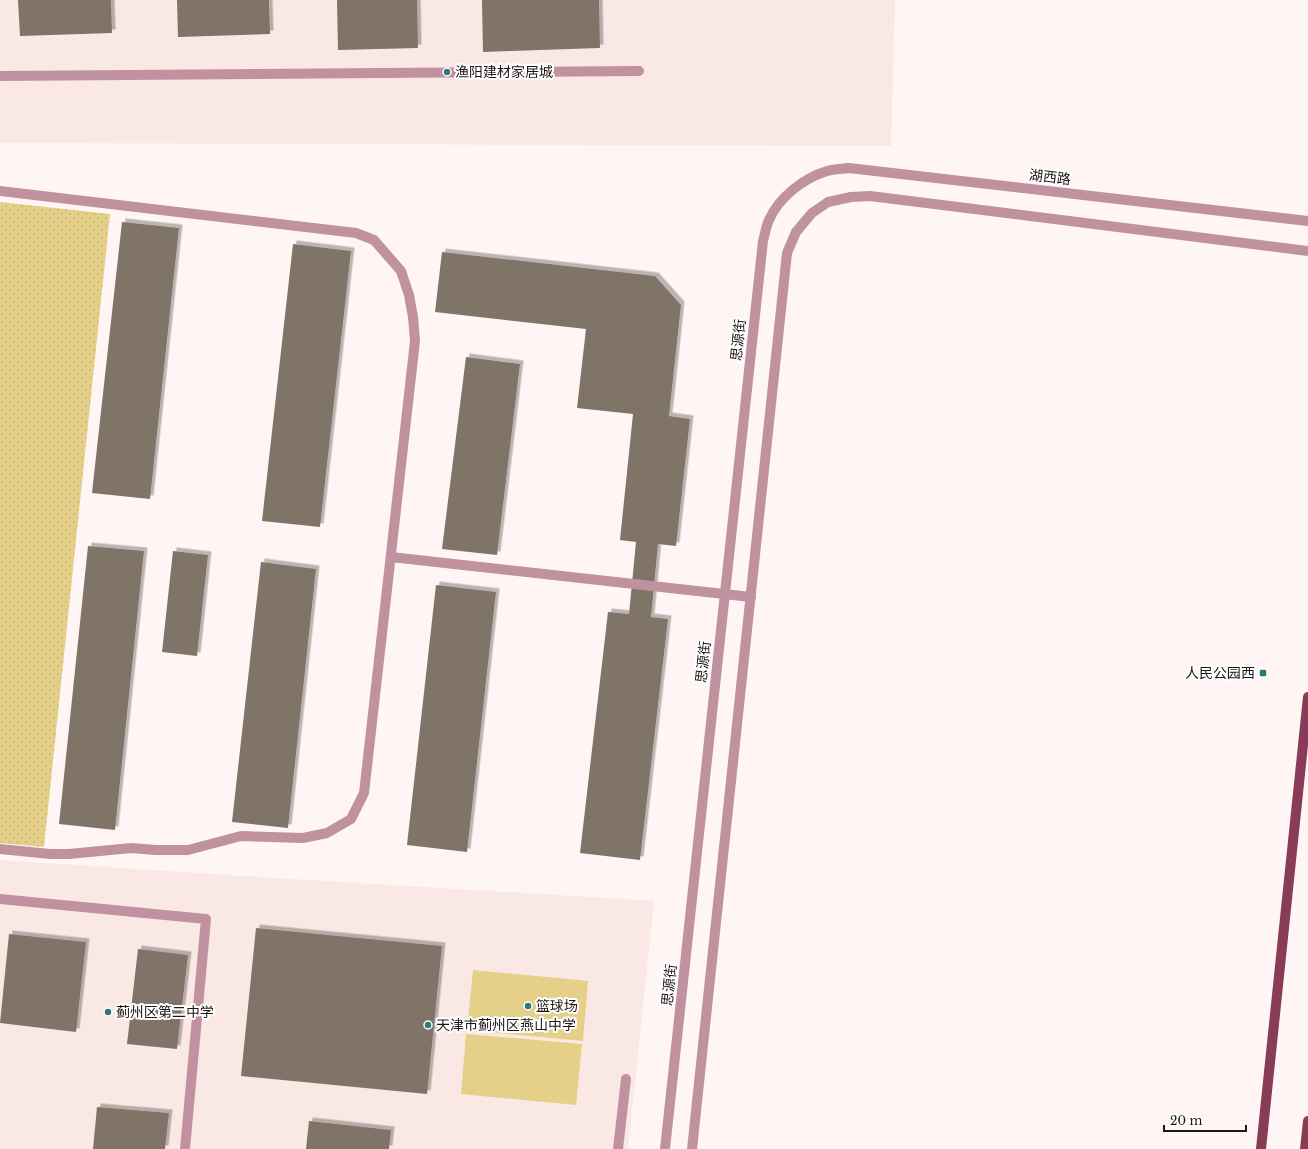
<svg xmlns="http://www.w3.org/2000/svg" width="1308" height="1149" font-family="'Libre Baskerville','Noto Sans SC',serif">
	<style>
		.built { fill: #fae8e4 }
		.grass { fill: #e4d088 }
		.garden { fill: url(#garden-dots) }
		.building { fill: #807368; filter: url(#shadow) }
		.lines { fill: none; stroke-linecap: round; stroke-linejoin: round }
		.minor { stroke: #c092a0; stroke-width: 10 }
		.major { stroke: #893c58; stroke-width: 10 }
		.poi-dot { fill: #307976; stroke: #fff; stroke-width: 1.5 }
		.labels { text-anchor: middle; dominant-baseline: central; stroke-width: 4; stroke-linejoin: round; paint-order: stroke }
		.poi-label { font-size: 14px; fill: #1d1614; stroke: #fff; text-anchor: start }
		.street-label { font-size: 14px; fill: #1d1614; stroke: #fff }
	</style>
	<defs>
		<pattern id="garden-dots" width="8" height="8" patternUnits="userSpaceOnUse"><rect width="8" height="8" fill="#e4d088"/><path d="M2 2h.1M6 6h.1" fill="none" stroke="#c3b274" stroke-width="1.8" stroke-linecap="round"/></pattern>
		<filter id="shadow"><feDropShadow dx="3.5" dy="-3.5" stdDeviation="0" flood-color="#0004"/></filter>
	</defs>
	<rect width="100%" height="100%" fill="#fef5f4"/>
	<g class="built">
		<polygon points="0,0 895,0 891,146 0,143"/>
		<polygon points="0,860 227,875 654,901 628,1149 0,1149"/>
	</g>
	<g class="grass">
		<polygon points="473,970 588,981 583,1041 467,1030"/>
		<polygon points="466,1034 582,1044 576,1105 461,1094"/>
	</g>
	<polygon class="garden" points="0,202 110,214 44,847 0,843"/>
	<g class="building">
		<polygon points="18,0 111,0 112,33 20,36"/>
		<polygon points="177,0 269,0 270,34 178,37"/>
		<polygon points="337,0 417,0 418,48 338,50"/>
		<polygon points="482,0 599,0 600,48 483,52"/>
		<polygon points="122,222 179,228 150,499 92,493"/>
		<polygon points="293,244 351,251 320,527 262,521"/>
		<polygon points="442,252 655,276 681,305 669,416 690,419 676,546 658,544 651,617 668,619 640,860 580,853 608,612 629,614 636,542 620,540 633,414 577,408 586,329 435,312"/>
		<polygon points="466,357 520,364 497,555 442,549"/>
		<polygon points="88,546 144,551 115,830 59,824"/>
		<polygon points="173,551 208,555 197,656 162,652"/>
		<polygon points="261,562 316,569 288,828 232,822"/>
		<polygon points="436,585 496,592 467,852 407,845"/>
		<polygon points="256,928 442,946 427,1094 241,1076"/>
		<polygon points="9,934 86,942 76,1032 0,1023"/>
		<polygon points="138,949 188,955 177,1049 127,1044"/>
		<polygon points="97,1107 169,1113 165,1149 93,1149"/>
		<polygon points="309,1121 391,1130 389,1149 306,1149"/>
	</g>
	<g class="lines">
		<g class="minor">
			<polyline points="0,76 639,71"/>
			<polyline points="0,191 356,233 374,240 401,271 409,295 413,317 415,341 364,793 351,819 327,833 303,838 241,836 188,850 156,850 131,848 69,854 50,854 0,849"/>
			<polyline points="391,557 751,597"/>
			<polyline points="0,899 206,919 185,1149"/>
			<polyline points="618,1149 626,1079"/>
			<path d="M665 1149 763 241C765 234 766 226 769 220 779 197 804 178 827 171 834 169 842 169 849 168L1308 221"/>
			<polyline points="692,1149 787,253 796,232 812,213 828,202 851,197 870,196 1308,251"/>
		</g>
		<g class="major">
			<polyline points="1261,1149 1308,697"/>
			<polyline points="1305,1149 1308,1121"/>
		</g>
	</g>
	<g class="poi-dot">
		<circle cx="447" cy="72" r="4"/>
		<rect x="1259" y="669" width="8" height="8" rx="2"/>
		<circle cx="528" cy="1006" r="4"/>
		<circle cx="108" cy="1012" r="4"/>
		<circle cx="428" cy="1025" r="4"/>
	</g>
	<g class="labels">
		<g class="poi-label">
			<text x="455" y="72">渔阳建材家居城</text>
			<text x="1255" y="673" text-anchor="end">人民公园西</text>
			<text x="536" y="1006">篮球场</text>
			<text x="116" y="1012">蓟州区第二中学</text>
			<text x="436" y="1025">天津市蓟州区燕山中学</text>
		</g>
		<g class="street-label">
			<text transform="translate(1050 177) rotate(7)">湖西路</text>
			<text transform="translate(738 340) rotate(-84)">思源街</text>
			<text transform="translate(703 662) rotate(-84)">思源街</text>
			<text transform="translate(669 985) rotate(-84)">思源街</text>
		</g>
	</g>
	<path d="M1164 1125v6h82v-6" fill="none" stroke="#1d1614" stroke-width="2"/>
	<text x="1170" y="1125" font-size="12" fill="#1d1614" stroke="#ffffff" stroke-width="3" paint-order="stroke">20 m</text>
</svg>
